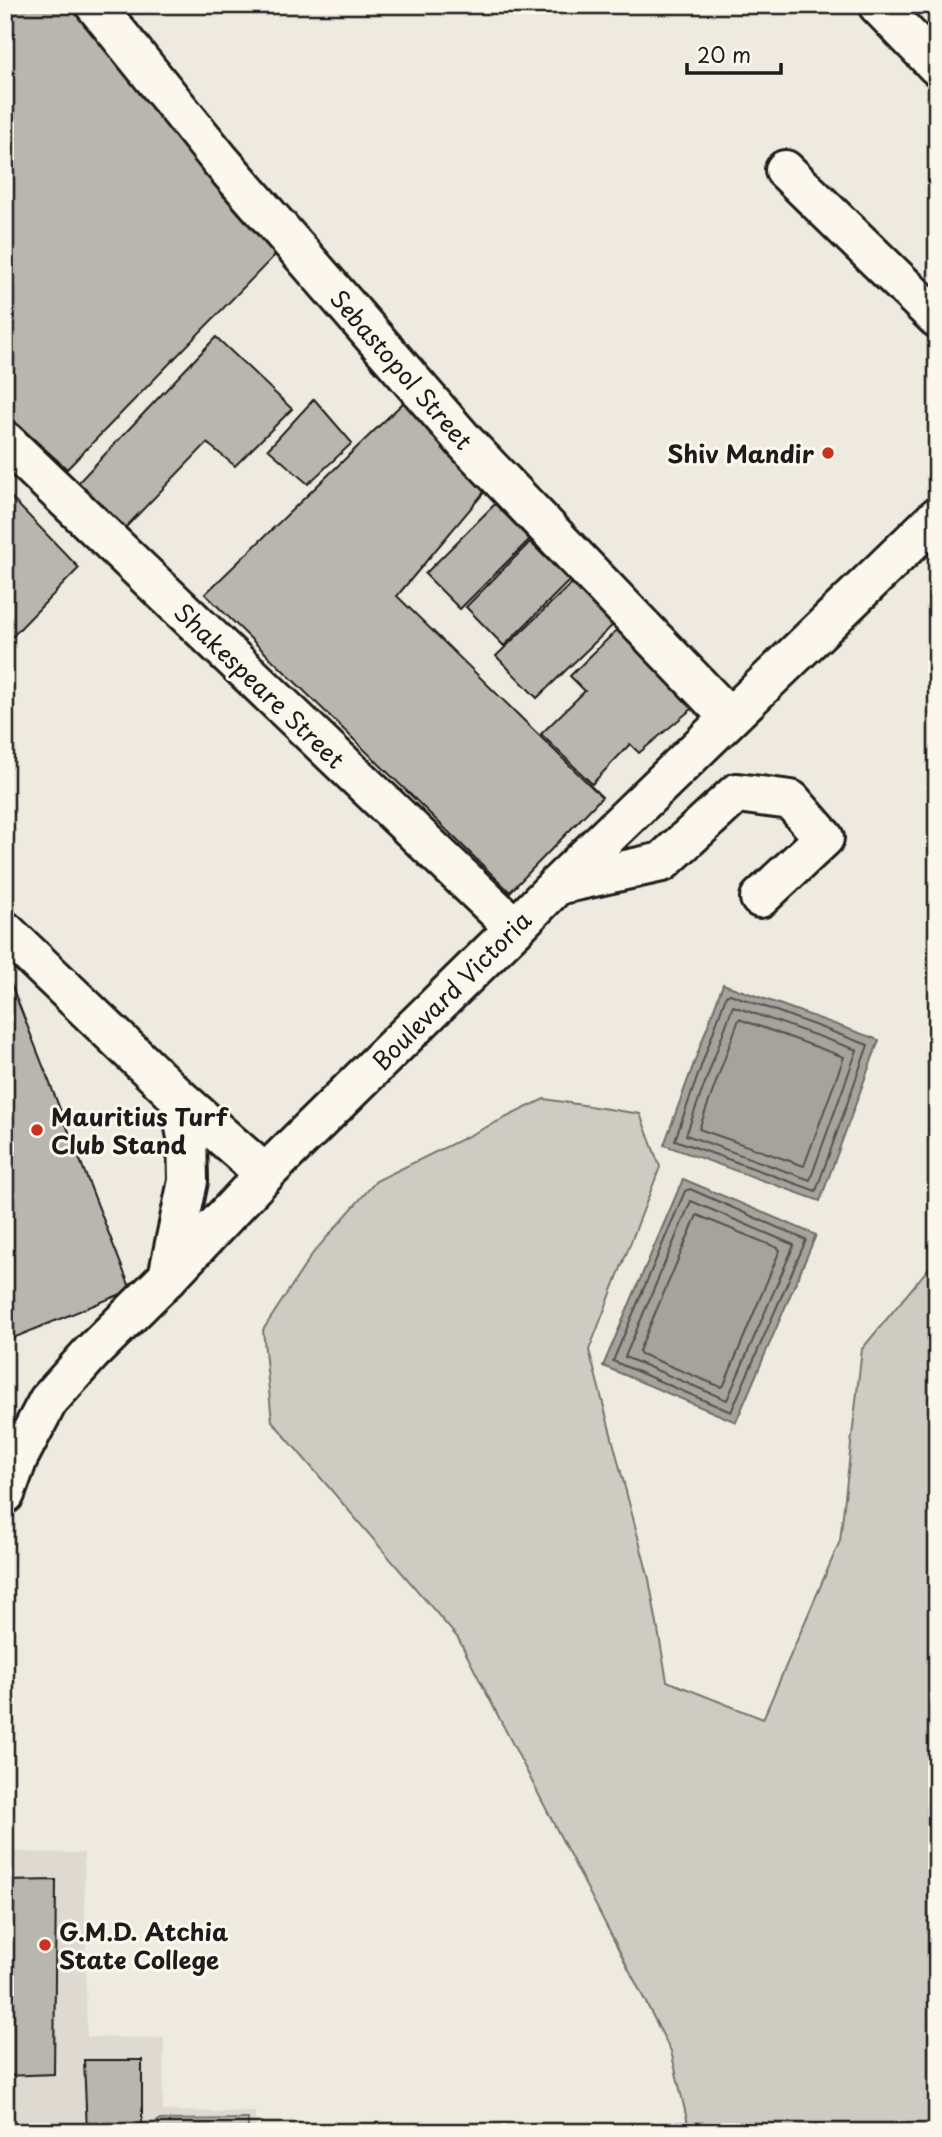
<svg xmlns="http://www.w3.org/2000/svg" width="942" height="2137" font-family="'Playpen Sans',sans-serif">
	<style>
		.built { fill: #dedad1 }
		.green { fill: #ceccc2; stroke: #75746f; stroke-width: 2 }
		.water { fill: #a6a39d; stroke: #6f6d69; stroke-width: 2 }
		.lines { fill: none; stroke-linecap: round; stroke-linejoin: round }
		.shore { stroke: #535250; stroke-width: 2 }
		.building { fill: #b9b6af; stroke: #1c1c1c; stroke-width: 2 }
		.minor-casing { stroke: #1c1c1c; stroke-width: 44 }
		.major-casing { stroke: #1c1c1c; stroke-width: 44 }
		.minor { stroke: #fbf7ec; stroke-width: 38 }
		.major { stroke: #fbf7ec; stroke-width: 38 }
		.poi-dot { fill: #c8321e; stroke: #fbf7ec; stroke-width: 2.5 }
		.labels { text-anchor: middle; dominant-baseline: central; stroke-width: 6; stroke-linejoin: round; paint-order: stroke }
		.street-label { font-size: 24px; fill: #1c1c1c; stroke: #fbf7ec }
		.poi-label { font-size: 24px; font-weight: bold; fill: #1c1c1c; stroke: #fbf7ec; text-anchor: start }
	</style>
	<rect width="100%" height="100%" fill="#eeeadf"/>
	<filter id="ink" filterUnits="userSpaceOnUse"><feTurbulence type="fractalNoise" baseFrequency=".0143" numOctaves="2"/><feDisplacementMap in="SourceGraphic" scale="14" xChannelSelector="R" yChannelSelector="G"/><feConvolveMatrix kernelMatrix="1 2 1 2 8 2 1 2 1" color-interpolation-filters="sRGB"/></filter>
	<g filter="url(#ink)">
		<polygon class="built" points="5,1852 84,1853 87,2037 164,2038 163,2111 255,2112 255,2132 5,2132"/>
		<g class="green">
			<polygon points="544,1099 640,1114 660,1167 589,1350 649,1579 667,1681 763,1719 840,1541 862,1349 937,1258 937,2132 690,2132 671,2051 458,1638 272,1421 263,1330 313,1253 376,1181"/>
			<polygon points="248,2119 248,2132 158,2132 158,2120"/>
		</g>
		<g class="water">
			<polygon points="723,984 879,1040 820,1201 664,1145"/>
			<polygon points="683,1179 816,1235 736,1422 603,1366"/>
		</g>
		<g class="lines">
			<g class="shore">
				<polygon points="730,994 868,1045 816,1191 675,1140 726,996"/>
				<polygon points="733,1006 857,1050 810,1180 686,1135"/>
				<polygon points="739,1019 844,1057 804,1166 699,1129"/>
				<polygon points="690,1189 806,1240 731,1412 613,1361 685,1191"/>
				<polygon points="691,1201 794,1245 727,1400 625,1357"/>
				<polygon points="697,1215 778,1248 780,1250 724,1385 721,1387 641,1354 639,1351"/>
			</g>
		</g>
		<g class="building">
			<polygon points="5,5 74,5 279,251 67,469 5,413"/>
			<polygon points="216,337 292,409 235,466 207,443 124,529 75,486"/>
			<polygon points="314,399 352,443 308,484 268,449"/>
			<polygon points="404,402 486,490 397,596 602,797 510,892 205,594"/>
			<polygon points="5,491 79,568 5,644"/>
			<polygon points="495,504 530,539 460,609 425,574"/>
			<polygon points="530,542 569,581 504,646 466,607"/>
			<polygon points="574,581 615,623 537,698 496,656"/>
			<polygon points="625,622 700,702 639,753 630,744 592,784 541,734 585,691 570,676"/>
			<polygon points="5,969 131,1290 6,1341 5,1337"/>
			<polygon points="56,1880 54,2074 5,2076 5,1881"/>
			<polygon points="84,2060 142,2060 142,2132 87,2132"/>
		</g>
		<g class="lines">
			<defs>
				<g id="minor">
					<polyline points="95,5 220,160 466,443 728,716"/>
					<polyline points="878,5 937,66"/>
					<polyline points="785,170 937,318"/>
					<polyline points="5,441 515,928"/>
					<polyline points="557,885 662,862 737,793 791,800 824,838 760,898"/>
					<polyline points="5,931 179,1098 265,1174"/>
				</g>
				<g id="major">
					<polyline points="168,1277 188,1181 187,1137 179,1098"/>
					<polyline points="5,1494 18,1458 48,1401 91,1353 168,1277 265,1174 515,928 557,885 937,517"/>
				</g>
			</defs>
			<use href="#minor" class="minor-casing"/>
			<use href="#major" class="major-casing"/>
			<use href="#minor" class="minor"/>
			<use href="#major" class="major"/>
		</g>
	</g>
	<g class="poi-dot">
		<circle cx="828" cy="453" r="7"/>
		<circle cx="37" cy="1130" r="7"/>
		<circle cx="45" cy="1945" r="7"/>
	</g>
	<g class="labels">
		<g class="street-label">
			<text transform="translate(402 369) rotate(49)">Sebastopol Street</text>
			<text transform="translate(260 685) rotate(44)">Shakespeare Street</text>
			<text transform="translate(451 990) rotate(-45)">Boulevard Victoria</text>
		</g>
		<g class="poi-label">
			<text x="814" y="453" text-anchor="end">Shiv Mandir</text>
			<text x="51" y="1116">Mauritius Turf<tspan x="51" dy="28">Club Stand</tspan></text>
			<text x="59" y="1931">G.M.D. Atchia<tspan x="59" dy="28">State College</tspan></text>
		</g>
	</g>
	<rect width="942" height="2137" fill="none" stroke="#fbf7ec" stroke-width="28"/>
	<rect x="14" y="14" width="914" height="2109" fill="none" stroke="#1c1c1c" stroke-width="2.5" filter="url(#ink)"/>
	<path d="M687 63v10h94v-10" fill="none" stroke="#1c1c1c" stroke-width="3.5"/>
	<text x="697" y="63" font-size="21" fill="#1c1c1c" stroke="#fbf7ec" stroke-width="5" paint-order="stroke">20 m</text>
</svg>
